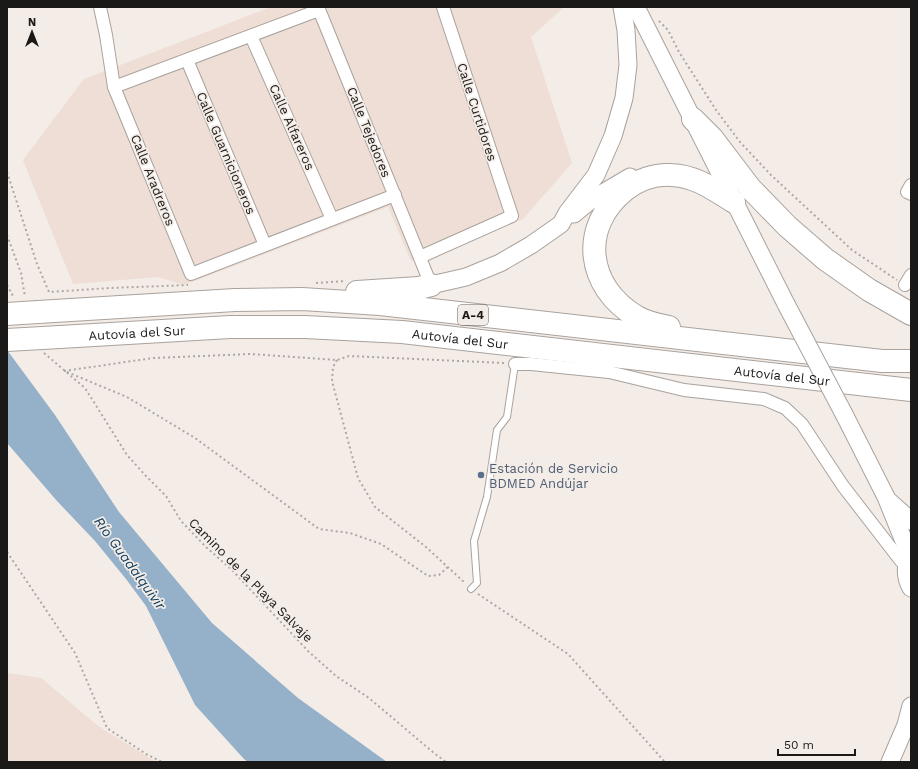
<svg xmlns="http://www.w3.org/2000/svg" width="918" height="769" font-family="'Work Sans',sans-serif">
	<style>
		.built { fill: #eeded5 }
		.water { fill: #95b1c9 }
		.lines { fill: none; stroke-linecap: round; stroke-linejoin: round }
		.lane-casing { stroke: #a9a29d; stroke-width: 8 }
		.street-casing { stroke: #a9a29d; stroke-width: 14 }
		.secondary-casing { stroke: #a9a29d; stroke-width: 19 }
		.highway-casing { stroke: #a9a29d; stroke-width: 24 }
		.path { stroke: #ada7a3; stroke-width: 2; stroke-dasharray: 2 3; stroke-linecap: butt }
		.lane { stroke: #fff; stroke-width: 6 }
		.street { stroke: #fff; stroke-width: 12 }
		.secondary { stroke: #fff; stroke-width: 17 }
		.highway { stroke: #fff; stroke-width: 22 }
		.secondary-bridge-casing { stroke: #a9a29d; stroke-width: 19; stroke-linecap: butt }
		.highway-bridge-casing { stroke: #a9a29d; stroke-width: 24; stroke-linecap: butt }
		.secondary-bridge { stroke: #fff; stroke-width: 17 }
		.highway-bridge { stroke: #fff; stroke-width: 22 }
		.service-dot { fill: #5c6f8a; stroke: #f4ece7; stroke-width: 1.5 }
		.labels { text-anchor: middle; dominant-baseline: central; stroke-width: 3.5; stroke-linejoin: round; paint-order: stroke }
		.shield { fill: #f4ece7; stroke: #5c5855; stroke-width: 1 }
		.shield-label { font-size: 12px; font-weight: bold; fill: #1b1917 }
		.street-label { font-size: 13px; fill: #1b1917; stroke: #f4ece7 }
		.service-label { font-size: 13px; fill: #4e5e75; stroke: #f4ece7; text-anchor: start }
		.water-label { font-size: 14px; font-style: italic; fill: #103f61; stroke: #f4ece7 }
	</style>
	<rect width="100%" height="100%" fill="#f4ece7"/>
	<g class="built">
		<polygon points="271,7 564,7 531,37 572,163 523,219 411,261 388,207 184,285 158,277 73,284 23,160 84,79"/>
		<polygon points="7,673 41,678 98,726 156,762 7,762"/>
	</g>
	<polygon class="water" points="7,350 55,415 119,512 212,623 298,698 387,762 248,762 244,759 195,705 146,606 126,579 95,541 57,501 7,443"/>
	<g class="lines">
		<defs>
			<polyline id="lane" points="471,589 477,583 474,541 487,497 497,430 507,417 515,364"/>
			<g id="street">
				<polyline points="100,7 106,35 114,87 191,274 395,195"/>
				<polyline points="318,7 431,285"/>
				<polyline points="251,36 332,219"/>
				<polyline points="187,60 265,245"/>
				<polyline points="114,87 319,10"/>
				<polyline points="911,185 907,192 911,194"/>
				<polyline points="420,257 512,216 443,7"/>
				<polyline points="905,285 911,275"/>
				<polyline points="515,364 531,364 609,372 684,390 764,399 785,408 802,424 843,486 901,561 907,565"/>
			</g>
			<g id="secondary">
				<polyline points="636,7 786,304"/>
				<polyline points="574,214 591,200 630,177"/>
				<polyline points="431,285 466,277 500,263 531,245 561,224 567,213 596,175 613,136 624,98 628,65 626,30 622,7"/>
				<polyline points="845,416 886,497 910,556"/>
				<polyline points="890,502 911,521"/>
				<path d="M911 554C905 565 905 577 911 588"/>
				<polyline points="890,762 906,725 911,706"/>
			</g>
			<g id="highway">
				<polyline points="693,119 712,138 750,188 787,226 825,259 869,290 911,314"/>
				<polyline points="357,292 419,288 431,285"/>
				<polyline points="38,312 235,300 302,299 380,304 882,361 911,361"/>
				<path d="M669 327C658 325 646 322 637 317 586 287 579 227 625 190 638 180 655 174 671 175 696 176 713 189 734 202"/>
				<path id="s1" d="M60 337 230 327H305L402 332 911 390"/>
			</g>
		</defs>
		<use href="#lane" class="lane-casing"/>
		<use href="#street" class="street-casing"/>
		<use href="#secondary" class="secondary-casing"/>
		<use href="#highway" class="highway-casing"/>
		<g class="path">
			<polyline points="659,21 668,30 679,52 716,110 740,142 771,175 852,250 897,280"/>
			<polyline points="7,172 37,264 49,292 110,288 188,285"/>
			<polyline points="7,235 21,273 25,297"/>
			<polyline points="316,283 346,281"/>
			<polyline points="7,285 14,298"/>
			<polyline points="44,353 85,388 127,455 146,476 166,496 181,521 206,547 232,570 308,651 336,676 369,698 434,753 446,762"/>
			<polyline points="337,360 333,367 332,381 358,478 375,507 426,547 465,583"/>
			<polyline points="64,371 153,358 251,354 337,360 349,356 504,363"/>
			<polyline points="67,372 127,397 195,438 319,529 350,533 381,544 428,576 439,575 448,567"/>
			<polyline points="7,552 75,653 107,728 146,754 162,762"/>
			<polyline points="478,594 568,654 665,762"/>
		</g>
		<use href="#lane" class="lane"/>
		<use href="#street" class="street"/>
		<use href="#secondary" class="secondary"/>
		<use href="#highway" class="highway"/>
		<defs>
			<polyline id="secondary-bridge" points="786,304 845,416"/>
			<g id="highway-bridge">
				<polyline points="7,314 38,312"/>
				<polyline points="7,340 60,337"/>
			</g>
		</defs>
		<use href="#secondary-bridge" class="secondary-bridge-casing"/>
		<use href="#highway-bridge" class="highway-bridge-casing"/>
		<use href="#secondary-bridge" class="secondary-bridge"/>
		<use href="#highway-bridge" class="highway-bridge"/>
	</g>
	<circle class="service-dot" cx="481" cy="475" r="4"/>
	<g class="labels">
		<rect class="shield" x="458" y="305" width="30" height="20" rx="3"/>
		<g class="shield-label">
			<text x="473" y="315">A-4</text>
		</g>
		<g class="street-label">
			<text transform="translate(477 112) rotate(72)">Calle Curtidores</text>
			<text transform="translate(292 127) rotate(66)">Calle Alfareros</text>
			<text transform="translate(369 132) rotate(68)">Calle Tejedores</text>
			<text transform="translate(226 153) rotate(67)">Calle Guarnicioneros</text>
			<text transform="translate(153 180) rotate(68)">Calle Aradreros</text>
			<text stroke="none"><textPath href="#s1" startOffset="77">Autovía del Sur</textPath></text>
			<text stroke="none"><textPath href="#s1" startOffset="401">Autovía del Sur</textPath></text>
			<text stroke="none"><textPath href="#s1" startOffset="725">Autovía del Sur</textPath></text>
			<text transform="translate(251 580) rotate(45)">Camino de la Playa Salvaje</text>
		</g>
		<g class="service-label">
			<text x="489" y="468">Estación de Servicio<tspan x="489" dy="15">BDMED Andújar</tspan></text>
		</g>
		<g class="water-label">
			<text transform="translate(130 563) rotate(54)">Río Guadalquivir</text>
		</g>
	</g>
	<rect width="918" height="769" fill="none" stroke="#1b1917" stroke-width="16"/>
	<g transform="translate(32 32)" stroke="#f4ece7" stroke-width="3" paint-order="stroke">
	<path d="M0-3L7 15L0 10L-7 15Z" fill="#1b1917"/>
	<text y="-6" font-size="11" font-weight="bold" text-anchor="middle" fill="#1b1917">N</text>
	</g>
	<path d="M778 749v6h77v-6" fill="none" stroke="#1b1917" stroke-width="2"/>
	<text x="784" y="749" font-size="12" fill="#1b1917" stroke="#f4ece7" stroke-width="3" paint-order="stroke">50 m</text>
</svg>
